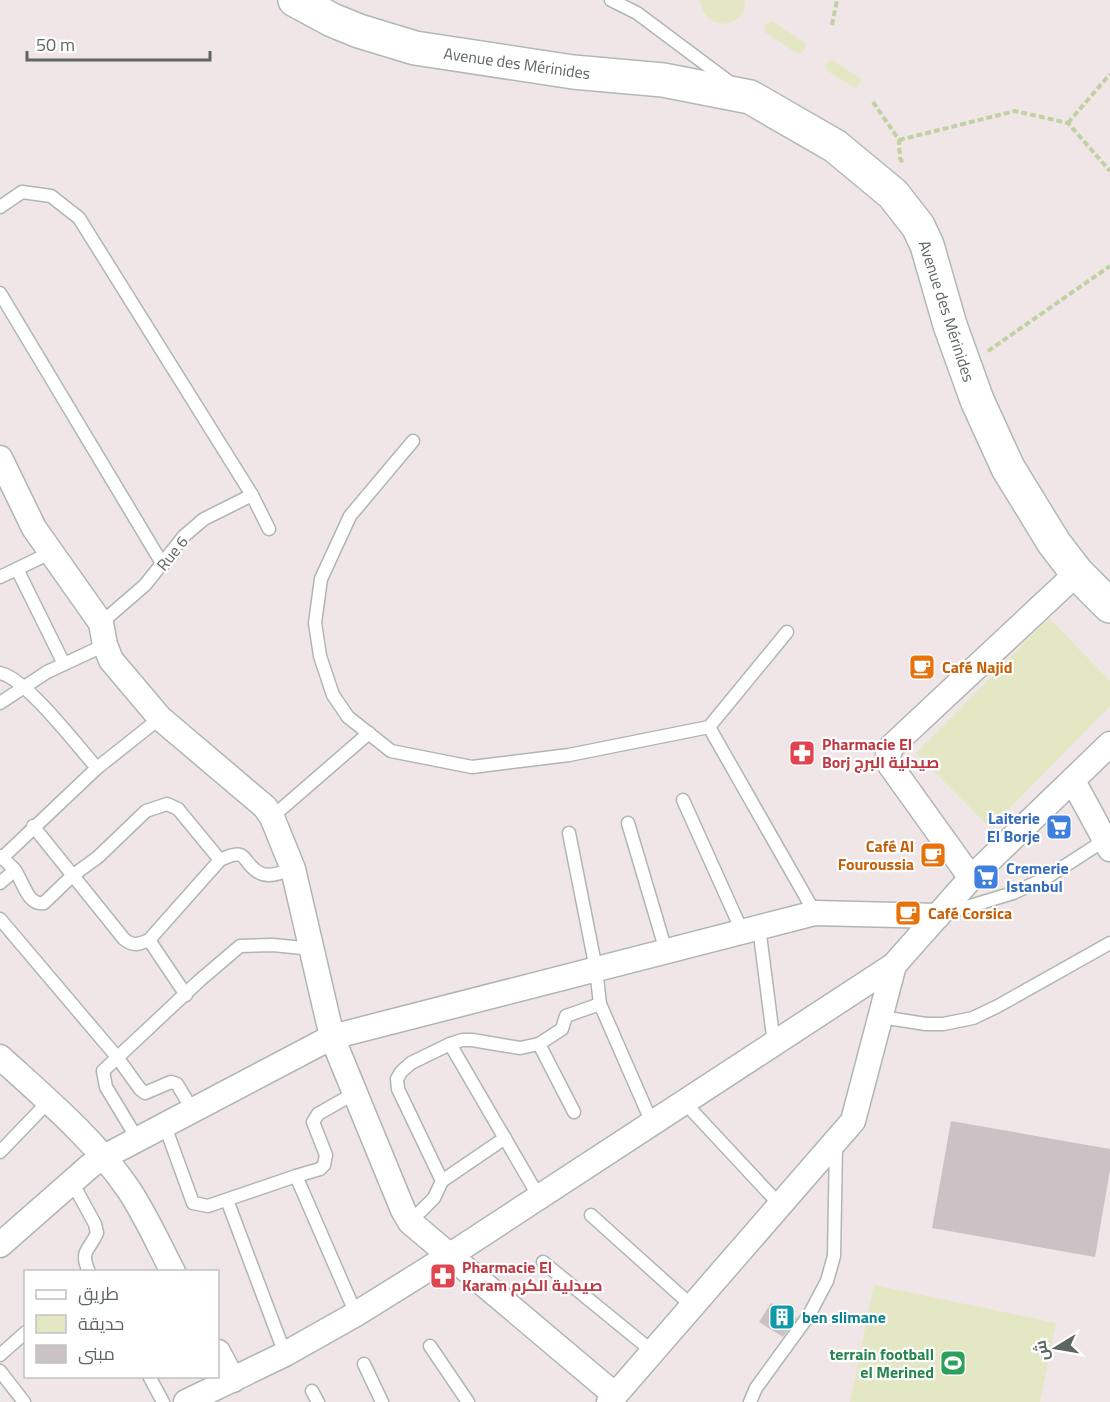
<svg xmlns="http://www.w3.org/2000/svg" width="1110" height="1402" font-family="'Titillium Web',Cairo,sans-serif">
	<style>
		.green { fill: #e3e7c3 }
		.building { fill: #cbc2c5 }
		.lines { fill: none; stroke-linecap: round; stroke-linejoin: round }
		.lane-casing { stroke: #afb6b4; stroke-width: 15 }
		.street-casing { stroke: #afb6b4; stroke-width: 27 }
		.secondary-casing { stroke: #b0b9b6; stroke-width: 36 }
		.path { stroke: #c0d2a2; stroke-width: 4; stroke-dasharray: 6 3; stroke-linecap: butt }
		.lane { stroke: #fff; stroke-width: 12 }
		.street { stroke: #fff; stroke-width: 24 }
		.secondary { stroke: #fff; stroke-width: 33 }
		.labels { text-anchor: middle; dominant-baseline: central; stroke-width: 4.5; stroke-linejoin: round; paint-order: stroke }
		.street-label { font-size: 16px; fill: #5e6664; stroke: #fff }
		.food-label { font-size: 16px; font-weight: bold; fill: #c56008; stroke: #fff; text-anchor: start }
		.health-label { font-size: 16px; font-weight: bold; fill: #be3a42; stroke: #fff; text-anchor: start }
		.shop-label { font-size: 16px; font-weight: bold; fill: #366cbe; stroke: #fff; text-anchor: end }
		.culture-label { font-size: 16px; font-weight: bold; fill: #0d838f; stroke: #fff; text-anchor: start }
		.leisure-label { font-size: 16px; font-weight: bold; fill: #27864d; stroke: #fff; text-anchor: end }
	</style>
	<rect width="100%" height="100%" fill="#f0e6e7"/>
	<g class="green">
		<path d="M700 0H745C746 30 704 33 700 0Z"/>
		<path d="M772 21 805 43C806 49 804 52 798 54L765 32V25Z"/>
		<polygon points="832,60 861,79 858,87 855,88 826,70 826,64"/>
		<polygon points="1049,618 1110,681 1110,706 990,828 916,753"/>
		<polygon points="874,1285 1056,1323 1040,1402 850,1402"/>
	</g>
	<g class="building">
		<polygon points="951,1121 1110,1149 1110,1170 1095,1257 932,1228"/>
		<polygon points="771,1303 797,1318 783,1337 759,1322"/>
	</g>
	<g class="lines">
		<defs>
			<g id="lane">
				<polyline points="611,0 637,13 732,84"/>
				<polyline points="0,207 22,192 51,196 79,218 252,495 269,529"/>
				<polyline points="0,293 163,565"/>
				<polyline points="413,441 350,516 321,579 315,623 320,656 333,695 348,717 391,751 472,767 569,755 709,727 787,632"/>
				<polyline points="17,569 64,664"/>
				<polyline points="0,577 50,553"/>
				<polyline points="101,623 145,585 184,536 204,519 252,495"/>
				<path d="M0 673C26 678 78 747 97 768"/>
				<polyline points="0,703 47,672 105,645"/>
				<polyline points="709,727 815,913"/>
				<polyline points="683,800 742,931"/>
				<polyline points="272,817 369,733"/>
				<polyline points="628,823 666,951"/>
				<path d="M33 826 124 939C134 947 139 944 149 940L220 860C250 845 241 864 260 873 269 878 283 872 293 869"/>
				<polyline points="569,833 596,969 600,1004 652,1123"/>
				<path d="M0 856C5 860 10 865 14 869 23 880 27 906 44 903L72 876 98 857 146 811 167 804 178 809 220 860"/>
				<polyline points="2,858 97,768 160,718"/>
				<polyline points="0,883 15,870"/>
				<polyline points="944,914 1013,893 1046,878 1105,840"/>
				<polyline points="0,919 117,1057 140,1089 145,1093 171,1082 177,1084 193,1111"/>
				<polyline points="759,927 774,1044"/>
				<polyline points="149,940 186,995"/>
				<polyline points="881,1017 926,1024 943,1024 973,1018 998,1006 1110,943"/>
				<polyline points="450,1044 539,1197"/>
				<polyline points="539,1044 574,1112"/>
				<polyline points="355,1093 318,1114 313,1122 326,1155 324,1165 320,1169 296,1176 356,1314"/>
				<polyline points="684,1102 780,1205"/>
				<polyline points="165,1126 193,1203 208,1206 296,1176"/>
				<polyline points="138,1140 106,1087 103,1071 199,981 240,946 273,945 313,949"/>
				<polyline points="0,1152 49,1101"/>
				<polyline points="442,1181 505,1138"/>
				<path d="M72 1182 95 1224 97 1233C90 1250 79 1250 89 1272"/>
				<polyline points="227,1200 285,1354"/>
				<polyline points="591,1215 692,1306"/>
				<polyline points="410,1222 434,1198 442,1181 398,1089 397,1079 401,1072 411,1063 450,1044 462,1040 472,1040 520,1048 539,1044 562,1029 566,1016 600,1004"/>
				<polyline points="543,1262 652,1351"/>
				<polyline points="430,1346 468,1402"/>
				<polyline points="0,1355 26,1332"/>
				<polyline points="364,1364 382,1402"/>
				<polyline points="0,1371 24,1402"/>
				<polyline points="149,1376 163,1402"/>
				<polyline points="312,1391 318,1402"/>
				<polyline points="750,1402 756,1388 809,1315 827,1281 834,1256 836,1145"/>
			</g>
			<g id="street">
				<polyline points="0,458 34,528 101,623 105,645 111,660 160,718 265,807 272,817 293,869 332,1037 403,1210 410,1222 615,1395"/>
				<polyline points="1073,781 1110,849"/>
				<polyline points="971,878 890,765 888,755 892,746 1077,573"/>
				<path d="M0 1057C45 1098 94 1139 129 1190 146 1216 159 1245 173 1272"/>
				<polyline points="0,1245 90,1166 104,1157 332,1037 815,913 938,916"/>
				<polyline points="218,1352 233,1380"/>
				<polyline points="186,1402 285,1354 356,1314 449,1256 894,965 971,878 1110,744"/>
				<polyline points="609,1402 853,1121 894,965"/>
			</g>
			<polyline id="secondary" points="295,0 332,20 359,31 415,48 573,72 663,80 750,97 835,146 893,194 918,226 927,245 950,325 977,400 1008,468 1054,543 1077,573 1110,606"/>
		</defs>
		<use href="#lane" class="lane-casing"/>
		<use href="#street" class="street-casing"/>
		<use href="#secondary" class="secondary-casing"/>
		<g class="path">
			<polyline points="832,25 837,0"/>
			<polyline points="873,102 899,140 900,158 903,164"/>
			<polyline points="1068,123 1110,74"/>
			<polyline points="899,140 1015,111 1068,123 1110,171"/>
			<polyline points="988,351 1110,266"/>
		</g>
		<use href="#lane" class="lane"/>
		<use href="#street" class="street"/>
		<use href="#secondary" class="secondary"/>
	</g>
	<defs>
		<symbol id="cafe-square" viewBox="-11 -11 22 22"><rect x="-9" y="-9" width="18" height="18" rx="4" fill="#e8710a" stroke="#fff"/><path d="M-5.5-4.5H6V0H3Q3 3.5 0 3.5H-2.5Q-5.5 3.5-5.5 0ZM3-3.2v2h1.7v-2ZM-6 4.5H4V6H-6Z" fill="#fff"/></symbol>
		<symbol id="pharmacy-square" viewBox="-11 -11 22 22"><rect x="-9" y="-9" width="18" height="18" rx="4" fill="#e0444e" stroke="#fff"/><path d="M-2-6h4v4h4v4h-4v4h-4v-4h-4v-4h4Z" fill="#fff"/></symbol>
		<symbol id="supermarket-square" viewBox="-11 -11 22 22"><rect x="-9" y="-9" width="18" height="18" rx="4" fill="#3f7fe0" stroke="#fff"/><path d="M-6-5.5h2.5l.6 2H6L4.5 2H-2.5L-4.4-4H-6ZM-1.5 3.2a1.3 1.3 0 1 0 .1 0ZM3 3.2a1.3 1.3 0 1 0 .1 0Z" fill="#fff"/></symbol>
		<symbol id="building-square" viewBox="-11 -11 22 22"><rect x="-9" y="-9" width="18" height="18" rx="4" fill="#0f9aa8" stroke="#fff"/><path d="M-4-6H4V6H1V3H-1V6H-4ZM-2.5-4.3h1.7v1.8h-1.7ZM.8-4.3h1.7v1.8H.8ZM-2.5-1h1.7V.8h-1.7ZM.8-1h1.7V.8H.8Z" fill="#fff"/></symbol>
		<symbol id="stadium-square" viewBox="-11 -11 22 22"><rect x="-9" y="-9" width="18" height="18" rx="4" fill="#2e9e5b" stroke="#fff"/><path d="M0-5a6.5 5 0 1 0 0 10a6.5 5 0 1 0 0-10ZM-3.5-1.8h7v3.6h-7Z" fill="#fff"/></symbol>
	</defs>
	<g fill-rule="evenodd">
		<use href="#cafe-square" x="907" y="652" width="30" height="30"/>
		<use href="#pharmacy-square" x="787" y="738" width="30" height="30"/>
		<use href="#supermarket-square" x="1044" y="812" width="30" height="30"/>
		<use href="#cafe-square" x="918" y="840" width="30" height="30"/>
		<use href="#supermarket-square" x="971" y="862" width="30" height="30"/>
		<use href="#cafe-square" x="893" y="898" width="30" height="30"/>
		<use href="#pharmacy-square" x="428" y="1261" width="30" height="30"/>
		<use href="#building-square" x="767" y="1302" width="30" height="30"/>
		<use href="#stadium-square" x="938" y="1348" width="30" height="30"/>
	</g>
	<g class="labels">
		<g class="street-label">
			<text transform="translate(517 63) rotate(8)">Avenue des Mérinides</text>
			<text transform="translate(947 311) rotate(72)">Avenue des Mérinides</text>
			<text transform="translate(172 553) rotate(-51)">Rue 6</text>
		</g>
		<g class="food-label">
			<text x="942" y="667">Café Najid</text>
			<text x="914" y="846" text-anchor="end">Café Al<tspan x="914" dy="18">Fouroussia</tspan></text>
			<text x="928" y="913">Café Corsica</text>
		</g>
		<g class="health-label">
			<text x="822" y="744">Pharmacie El<tspan x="822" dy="18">Borj صيدلية البرج</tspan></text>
			<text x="462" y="1267">Pharmacie El<tspan x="462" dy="18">Karam صيدلية الكرم</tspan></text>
		</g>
		<g class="shop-label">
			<text x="1040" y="818">Laiterie<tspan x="1040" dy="18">El Borje</tspan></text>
			<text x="1006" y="868" text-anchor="start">Cremerie<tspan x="1006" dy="18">Istanbul</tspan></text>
		</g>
		<g class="culture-label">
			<text x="802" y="1317">ben slimane</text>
		</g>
		<g class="leisure-label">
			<text x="934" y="1354">terrain football<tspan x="934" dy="18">el Merined</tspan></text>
		</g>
	</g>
	<rect x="24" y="1270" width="195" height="108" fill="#ffffff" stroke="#bfc2c1" stroke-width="1.5"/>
	<rect x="36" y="1290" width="30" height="9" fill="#ffffff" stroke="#bfc2c1" stroke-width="1.5"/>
	<text x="78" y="1300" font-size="18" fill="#5e6664">طريق</text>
	<rect x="36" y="1315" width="30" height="18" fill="#e3e7c3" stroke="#bfc2c1" stroke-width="1.5"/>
	<text x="78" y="1330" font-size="18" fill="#5e6664">حديقة</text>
	<rect x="36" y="1345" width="30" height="18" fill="#cbc2c5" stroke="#bfc2c1" stroke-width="1.5"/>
	<text x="78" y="1360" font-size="18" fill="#5e6664">مبنى</text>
	<g transform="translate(1056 1348) rotate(259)" stroke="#ffffff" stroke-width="4.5" paint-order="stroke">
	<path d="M0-4.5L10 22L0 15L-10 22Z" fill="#5e6664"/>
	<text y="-9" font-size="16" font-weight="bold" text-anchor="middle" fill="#5e6664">ش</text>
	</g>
	<path d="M27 51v9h183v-9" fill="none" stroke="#5e6664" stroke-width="3"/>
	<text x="36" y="51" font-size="18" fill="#5e6664" stroke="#ffffff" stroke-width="4.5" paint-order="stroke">50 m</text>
</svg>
